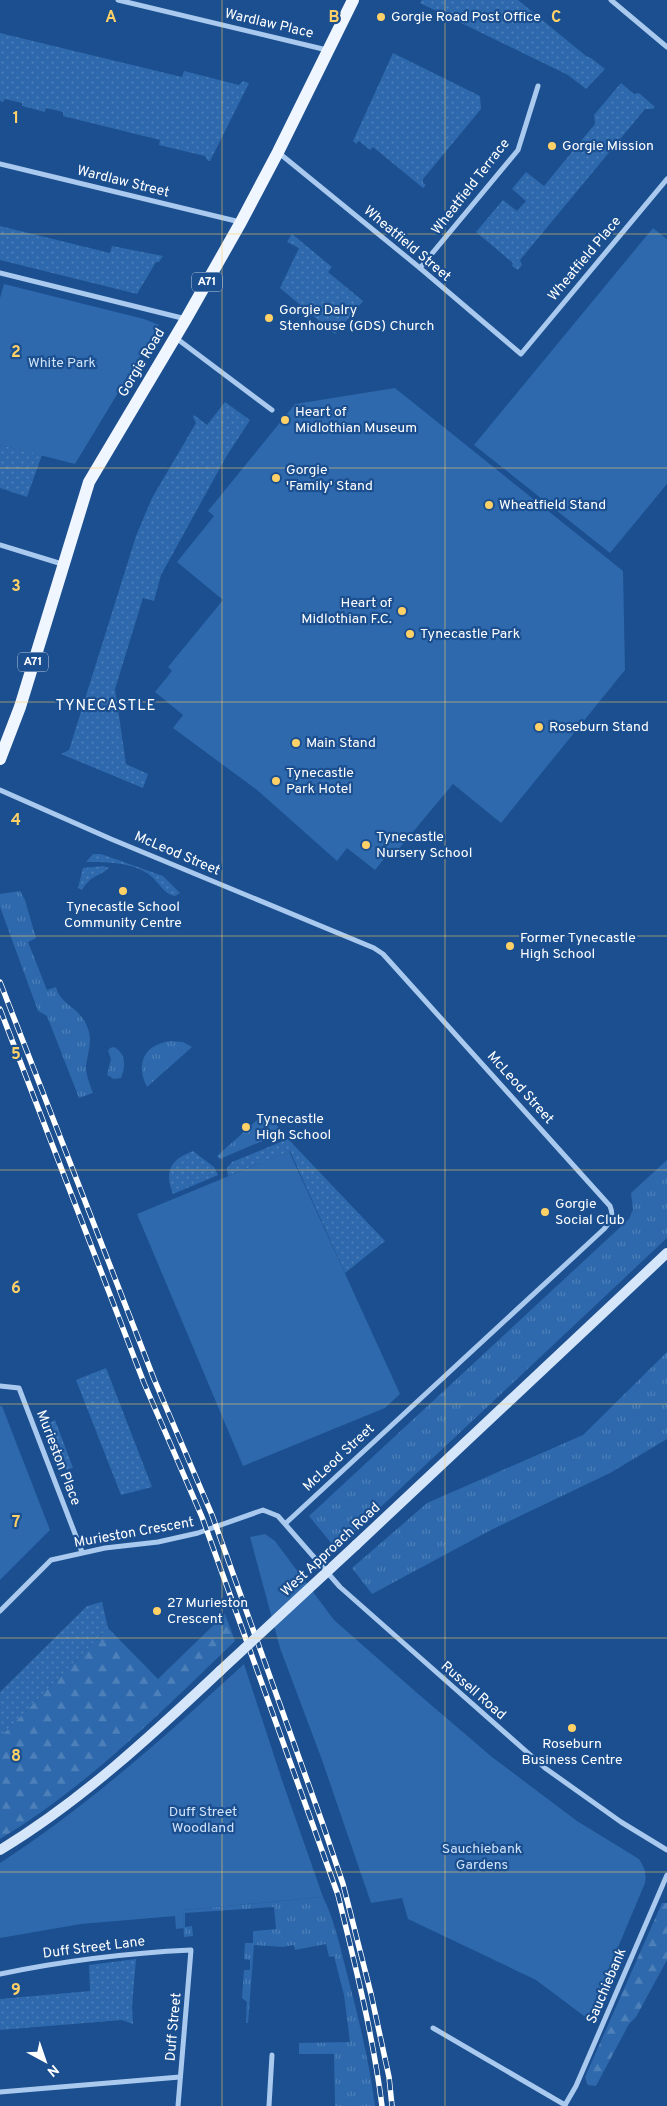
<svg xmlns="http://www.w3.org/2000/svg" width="667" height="2106" font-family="Overpass,sans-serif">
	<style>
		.grass { fill: url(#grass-tufts) }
		.forest { fill: url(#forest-firs) }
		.park { fill: #2e69ad }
		.garden { fill: url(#garden-dots) }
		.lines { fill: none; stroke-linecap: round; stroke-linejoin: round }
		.street { stroke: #a9c9ee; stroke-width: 5 }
		.secondary { stroke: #d6e6fa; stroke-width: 10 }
		.primary { stroke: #f0f6ff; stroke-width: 12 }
		.rail-casing { stroke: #fff; stroke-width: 5.5 }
		.rail { stroke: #1b4f8f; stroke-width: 4; stroke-dasharray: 11; stroke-linecap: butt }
		.secondary-bridge { stroke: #d6e6fa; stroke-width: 10 }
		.grid { fill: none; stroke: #ffd166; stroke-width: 1; stroke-opacity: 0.55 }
		.poi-dot { fill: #ffd166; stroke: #1b4f8f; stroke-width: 2 }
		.labels { text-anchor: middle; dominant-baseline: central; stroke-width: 4.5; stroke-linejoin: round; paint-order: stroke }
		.shield { fill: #1b4f8f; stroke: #bbcadd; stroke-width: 1 }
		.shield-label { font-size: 12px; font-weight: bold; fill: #fff }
		.poi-label { font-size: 14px; fill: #fff; stroke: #1b4f8f; text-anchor: start }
		.street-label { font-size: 14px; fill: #fff; stroke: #1b4f8f }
		.park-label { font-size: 14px; fill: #cfe3fa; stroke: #1b4f8f }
		.neighbourhood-label { font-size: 15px; letter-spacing: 1px; fill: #fff; stroke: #1b4f8f }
		.grid-label { font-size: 16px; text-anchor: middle; font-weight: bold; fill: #ffd166; stroke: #1b4f8f; stroke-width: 4.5; stroke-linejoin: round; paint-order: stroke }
	</style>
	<defs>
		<pattern id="grass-tufts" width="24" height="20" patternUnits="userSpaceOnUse" patternTransform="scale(1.25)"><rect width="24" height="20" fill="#2e69ad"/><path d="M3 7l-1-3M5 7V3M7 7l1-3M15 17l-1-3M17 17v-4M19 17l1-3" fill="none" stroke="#4d80b9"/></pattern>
		<pattern id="forest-firs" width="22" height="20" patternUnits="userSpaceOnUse" patternTransform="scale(1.25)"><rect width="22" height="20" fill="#2e69ad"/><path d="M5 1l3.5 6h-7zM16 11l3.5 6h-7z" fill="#4d80b9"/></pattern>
		<pattern id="garden-dots" width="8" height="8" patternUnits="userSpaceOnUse" patternTransform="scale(1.25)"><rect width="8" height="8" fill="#2e69ad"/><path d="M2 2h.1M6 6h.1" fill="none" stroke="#4d80b9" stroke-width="1.8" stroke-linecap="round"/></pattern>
	</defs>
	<rect width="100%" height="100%" fill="#1b4f8f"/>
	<g class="grass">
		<path d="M20 891 25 900 36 938 28 942 47 990 56 987C61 1007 82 1006 89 1032 92 1043 87 1056 86 1067 86 1075 90 1085 93 1093L79 1098 47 1016 38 1011 0 907V894Z"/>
		<path d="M171 1041 183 1042 192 1047 147 1087C135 1064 144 1044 171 1041Z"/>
		<path d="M114 1047C126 1053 126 1067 121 1078L114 1079 107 1075 111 1059 108 1051 110 1048Z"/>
		<polygon points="265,1113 283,1132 220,1159 217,1156"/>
		<polygon points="667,1160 667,1238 336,1549 309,1516 629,1219 633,1209 631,1193"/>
		<polygon points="667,1352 667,1439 610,1473 491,1530 372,1594 352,1568 427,1503 583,1435"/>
		<path d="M323 1897C334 1919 339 1943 345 1966 357 2012 369 2059 375 2106H335L334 2054H299V2043L350 2042 344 1995 334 1956 329 1957 326 1944 295 1950 294 1945 282 1947 254 1945 248 2023H246L247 2002 242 1998 244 1970H250V1960L244 1959 245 1943H253V1931L276 1929 274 1907 185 1913V1927L192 1926 193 1936 184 1937 183 1910Z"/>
	</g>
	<g class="forest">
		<path d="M225 1614 235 1641C161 1712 88 1786 0 1839V1737L108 1628 158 1679Z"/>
		<polygon points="662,1903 667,1903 667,1960 636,2017 629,2024 596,2086 588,2085 585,2077"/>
	</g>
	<g class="park">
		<polygon points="653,228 667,239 667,484 610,553 474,445"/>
		<polygon points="4,284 144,319 159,325 75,464 0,445 0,298"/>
		<polygon points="395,388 623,571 625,670 501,823 453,784 397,851 393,848 375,870 347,848 337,861 257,790 173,728 183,715 155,692 172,671 168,667 223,600 177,562 214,516 208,511 295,404"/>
		<polygon points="289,1151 400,1394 385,1408 243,1466 137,1214"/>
		<polygon points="0,1406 2,1406 50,1530 0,1580"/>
		<path d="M265 1534 275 1541 334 1620 416 1692 492 1757 577 1821 639 1859C644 1867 647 1873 645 1883L588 2019 536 1980 408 1919 402 1898 371 1903 322 1760 280 1648 250 1537Z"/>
		<path d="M244 1664 282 1780 323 1897 183 1910 184 1928 176 1929 175 1916 81 1924 0 1938V1863C89 1805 167 1735 244 1664Z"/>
	</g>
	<g class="garden">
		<polygon points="422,0 518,0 586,56 591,58 605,69 586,89 568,75 420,3"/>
		<polygon points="0,33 182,77 184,71 239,85 243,81 249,83 210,161 208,161 205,156 159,145 160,140 63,116 63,112 46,108 45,112 22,106 22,103 5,99 3,102 0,101"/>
		<polygon points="393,53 480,96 481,109 423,179 423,183 426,185 423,188 373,147 370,150 359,141 356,144 353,141"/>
		<polygon points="621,83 634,94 639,93 655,107 653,109 645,109 520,260 522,265 518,270 512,266 513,263 476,232 503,200 517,211 526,201 512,189 526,172 544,186 595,124 594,115"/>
		<polygon points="0,226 110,253 112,246 163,256 159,262 156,262 137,294 0,260"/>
		<polygon points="292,234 332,267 328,272 363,301 335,334 280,288 299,248 287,242"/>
		<polygon points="225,402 250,420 226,457 161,575 154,601 143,598 115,689 126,764 148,774 143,788 61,754 69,750 136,536 152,498 196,423 193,417 194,415 207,425"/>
		<polygon points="0,445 42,455 27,497 0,488"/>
		<path d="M93 854H101L163 876 180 893 175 896C164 894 160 884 151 876 134 862 107 862 86 862Z"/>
		<path d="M103 866 109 868C97 878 92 874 82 890L78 888 83 868Z"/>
		<polygon points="288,1139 385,1241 345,1273 290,1151 228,1176 227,1168 232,1162"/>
		<path d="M193 1151 214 1167 218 1175 173 1194C164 1171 170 1160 193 1151Z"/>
		<polygon points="106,1368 152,1487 121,1495 76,1380"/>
		<polygon points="55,1420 73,1468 66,1470 48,1424"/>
		<polygon points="102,1602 108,1628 0,1737 0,1692 87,1606"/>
		<polygon points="136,1959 132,2007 133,2024 122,2020 0,2030 0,1999 90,1991 89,1965"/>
	</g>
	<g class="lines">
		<g class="street">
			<polyline points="118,0 327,50"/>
			<polyline points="611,0 667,47"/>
			<polyline points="279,153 420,268 521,354 667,179"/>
			<polyline points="0,164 240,222"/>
			<polyline points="420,268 518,150 538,86"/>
			<polyline points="0,273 186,319"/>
			<polyline points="176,338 272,410"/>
			<polyline points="0,545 62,564"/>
			<path d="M0 790 111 839 374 948 383 954 610 1206C614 1216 611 1221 604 1229L286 1523"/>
			<polyline points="0,1386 19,1388 82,1552"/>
			<polyline points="0,1611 51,1560 105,1548 158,1542 198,1533 263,1510 278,1516 340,1587 545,1768 621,1822 667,1850"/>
			<path d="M0 1974C63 1961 127 1953 191 1950L178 2106"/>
			<polyline points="433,2028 565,2105 564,2106"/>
			<polyline points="0,2092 180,2077"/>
			<polyline points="565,2105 576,2086 667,1875"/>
			<polyline points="269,2106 272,2055"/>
		</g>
		<g class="secondary">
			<polyline points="356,1545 667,1253"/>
			<path d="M0 1850C81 1801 151 1736 220 1671"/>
		</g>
		<polyline class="primary" points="0,759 20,707 89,482 186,319 241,222 278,152 353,0"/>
		<defs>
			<g id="rail">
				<polyline points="0,982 154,1379 212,1515 322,1822 343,1884 371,1994 389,2077 392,2106"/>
				<path d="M0 1009 144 1383 202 1517 338 1895C355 1964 373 2035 382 2106"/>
			</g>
		</defs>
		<use href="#rail" class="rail-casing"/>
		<use href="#rail" class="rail"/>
		<polyline class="secondary-bridge" points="220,1671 356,1545"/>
	</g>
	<path class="grid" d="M222 0V2106M445 0V2106M0 234H667M0 468H667M0 702H667M0 936H667M0 1170H667M0 1404H667M0 1638H667M0 1872H667"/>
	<g class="poi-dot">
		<circle cx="381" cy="17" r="5"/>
		<circle cx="552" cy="146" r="5"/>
		<circle cx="269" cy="318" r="5"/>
		<circle cx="285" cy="420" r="5"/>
		<circle cx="276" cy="478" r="5"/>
		<circle cx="489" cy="505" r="5"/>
		<circle cx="402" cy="611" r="5"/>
		<circle cx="410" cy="634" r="5"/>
		<circle cx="539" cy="727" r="5"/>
		<circle cx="296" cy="743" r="5"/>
		<circle cx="276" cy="781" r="5"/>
		<circle cx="366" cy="845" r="5"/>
		<circle cx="123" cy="891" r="5"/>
		<circle cx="510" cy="946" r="5"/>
		<circle cx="246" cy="1127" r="5"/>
		<circle cx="545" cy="1212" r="5"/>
		<circle cx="157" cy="1611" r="5"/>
		<circle cx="572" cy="1728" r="5"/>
	</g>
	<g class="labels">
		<g class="shield">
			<rect x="192" y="272.5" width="30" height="19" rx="4"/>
			<rect x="18" y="652.5" width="30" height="19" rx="4"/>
		</g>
		<g class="shield-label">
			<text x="207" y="282">A71</text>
			<text x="33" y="662">A71</text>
		</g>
		<g class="poi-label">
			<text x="391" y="17">Gorgie Road Post Office</text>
			<text x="562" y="146">Gorgie Mission</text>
			<text x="279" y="310">Gorgie Dalry<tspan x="279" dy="16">Stenhouse (GDS) Church</tspan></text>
			<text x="295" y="412">Heart of<tspan x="295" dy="16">Midlothian Museum</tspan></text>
			<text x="286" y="470">Gorgie<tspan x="286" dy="16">'Family' Stand</tspan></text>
			<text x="499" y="505">Wheatfield Stand</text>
			<text x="392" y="603" text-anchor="end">Heart of<tspan x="392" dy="16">Midlothian F.C.</tspan></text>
			<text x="420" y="634">Tynecastle Park</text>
			<text x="549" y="727">Roseburn Stand</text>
			<text x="306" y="743">Main Stand</text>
			<text x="286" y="773">Tynecastle<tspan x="286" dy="16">Park Hotel</tspan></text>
			<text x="376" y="837">Tynecastle<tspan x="376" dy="16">Nursery School</tspan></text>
			<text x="123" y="907" text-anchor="middle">Tynecastle School<tspan x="123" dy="16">Community Centre</tspan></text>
			<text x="520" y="938">Former Tynecastle<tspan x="520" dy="16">High School</tspan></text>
			<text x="256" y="1119">Tynecastle<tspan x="256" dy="16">High School</tspan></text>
			<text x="555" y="1204">Gorgie<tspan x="555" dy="16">Social Club</tspan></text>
			<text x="167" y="1603">27 Murieston<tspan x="167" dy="16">Crescent</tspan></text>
			<text x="572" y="1744" text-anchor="middle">Roseburn<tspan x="572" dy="16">Business Centre</tspan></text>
		</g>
		<g class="street-label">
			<text transform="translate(269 24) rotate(13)">Wardlaw Place</text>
			<text transform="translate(123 182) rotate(14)">Wardlaw Street</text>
			<text transform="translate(471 187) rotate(-52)">Wheatfield Terrace</text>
			<text transform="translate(407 244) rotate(40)">Wheatfield Street</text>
			<text transform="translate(585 259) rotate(-50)">Wheatfield Place</text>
			<text transform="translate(142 363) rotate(-59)">Gorgie Road</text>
			<text transform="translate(177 854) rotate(23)">McLeod Street</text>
			<text transform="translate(520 1088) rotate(48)">McLeod Street</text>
			<text transform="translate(58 1458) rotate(69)">Murieston Place</text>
			<text transform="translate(339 1458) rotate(-43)">McLeod Street</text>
			<text transform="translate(134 1533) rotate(-10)">Murieston Crescent</text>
			<text transform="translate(331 1550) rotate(-43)">West Approach Road</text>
			<text transform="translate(473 1691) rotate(41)">Russell Road</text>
			<text transform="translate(94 1948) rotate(-7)">Duff Street Lane</text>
			<text transform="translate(607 1986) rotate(-67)">Sauchiebank</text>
			<text transform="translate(174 2027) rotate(-85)">Duff Street</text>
		</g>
		<g class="park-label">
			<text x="62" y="363">White Park</text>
			<text x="203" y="1812">Duff Street<tspan x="203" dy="16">Woodland</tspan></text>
			<text x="482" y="1849">Sauchiebank<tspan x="482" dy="16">Gardens</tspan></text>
		</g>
		<g class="neighbourhood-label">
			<text x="106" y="706">TYNECASTLE</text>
		</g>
	</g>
	<g class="grid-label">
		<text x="111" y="22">A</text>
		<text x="334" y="22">B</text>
		<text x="556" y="22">C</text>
		<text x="16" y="123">1</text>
		<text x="16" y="357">2</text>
		<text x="16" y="591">3</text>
		<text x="16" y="825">4</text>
		<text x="16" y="1059">5</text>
		<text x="16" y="1293">6</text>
		<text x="16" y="1527">7</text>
		<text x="16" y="1761">8</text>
		<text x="16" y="1995">9</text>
	</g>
	<g transform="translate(45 2061) rotate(140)" stroke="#1b4f8f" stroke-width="4" paint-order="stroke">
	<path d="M0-4L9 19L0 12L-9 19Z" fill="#ffffff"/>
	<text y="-8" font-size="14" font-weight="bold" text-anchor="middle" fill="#ffffff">N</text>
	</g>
</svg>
